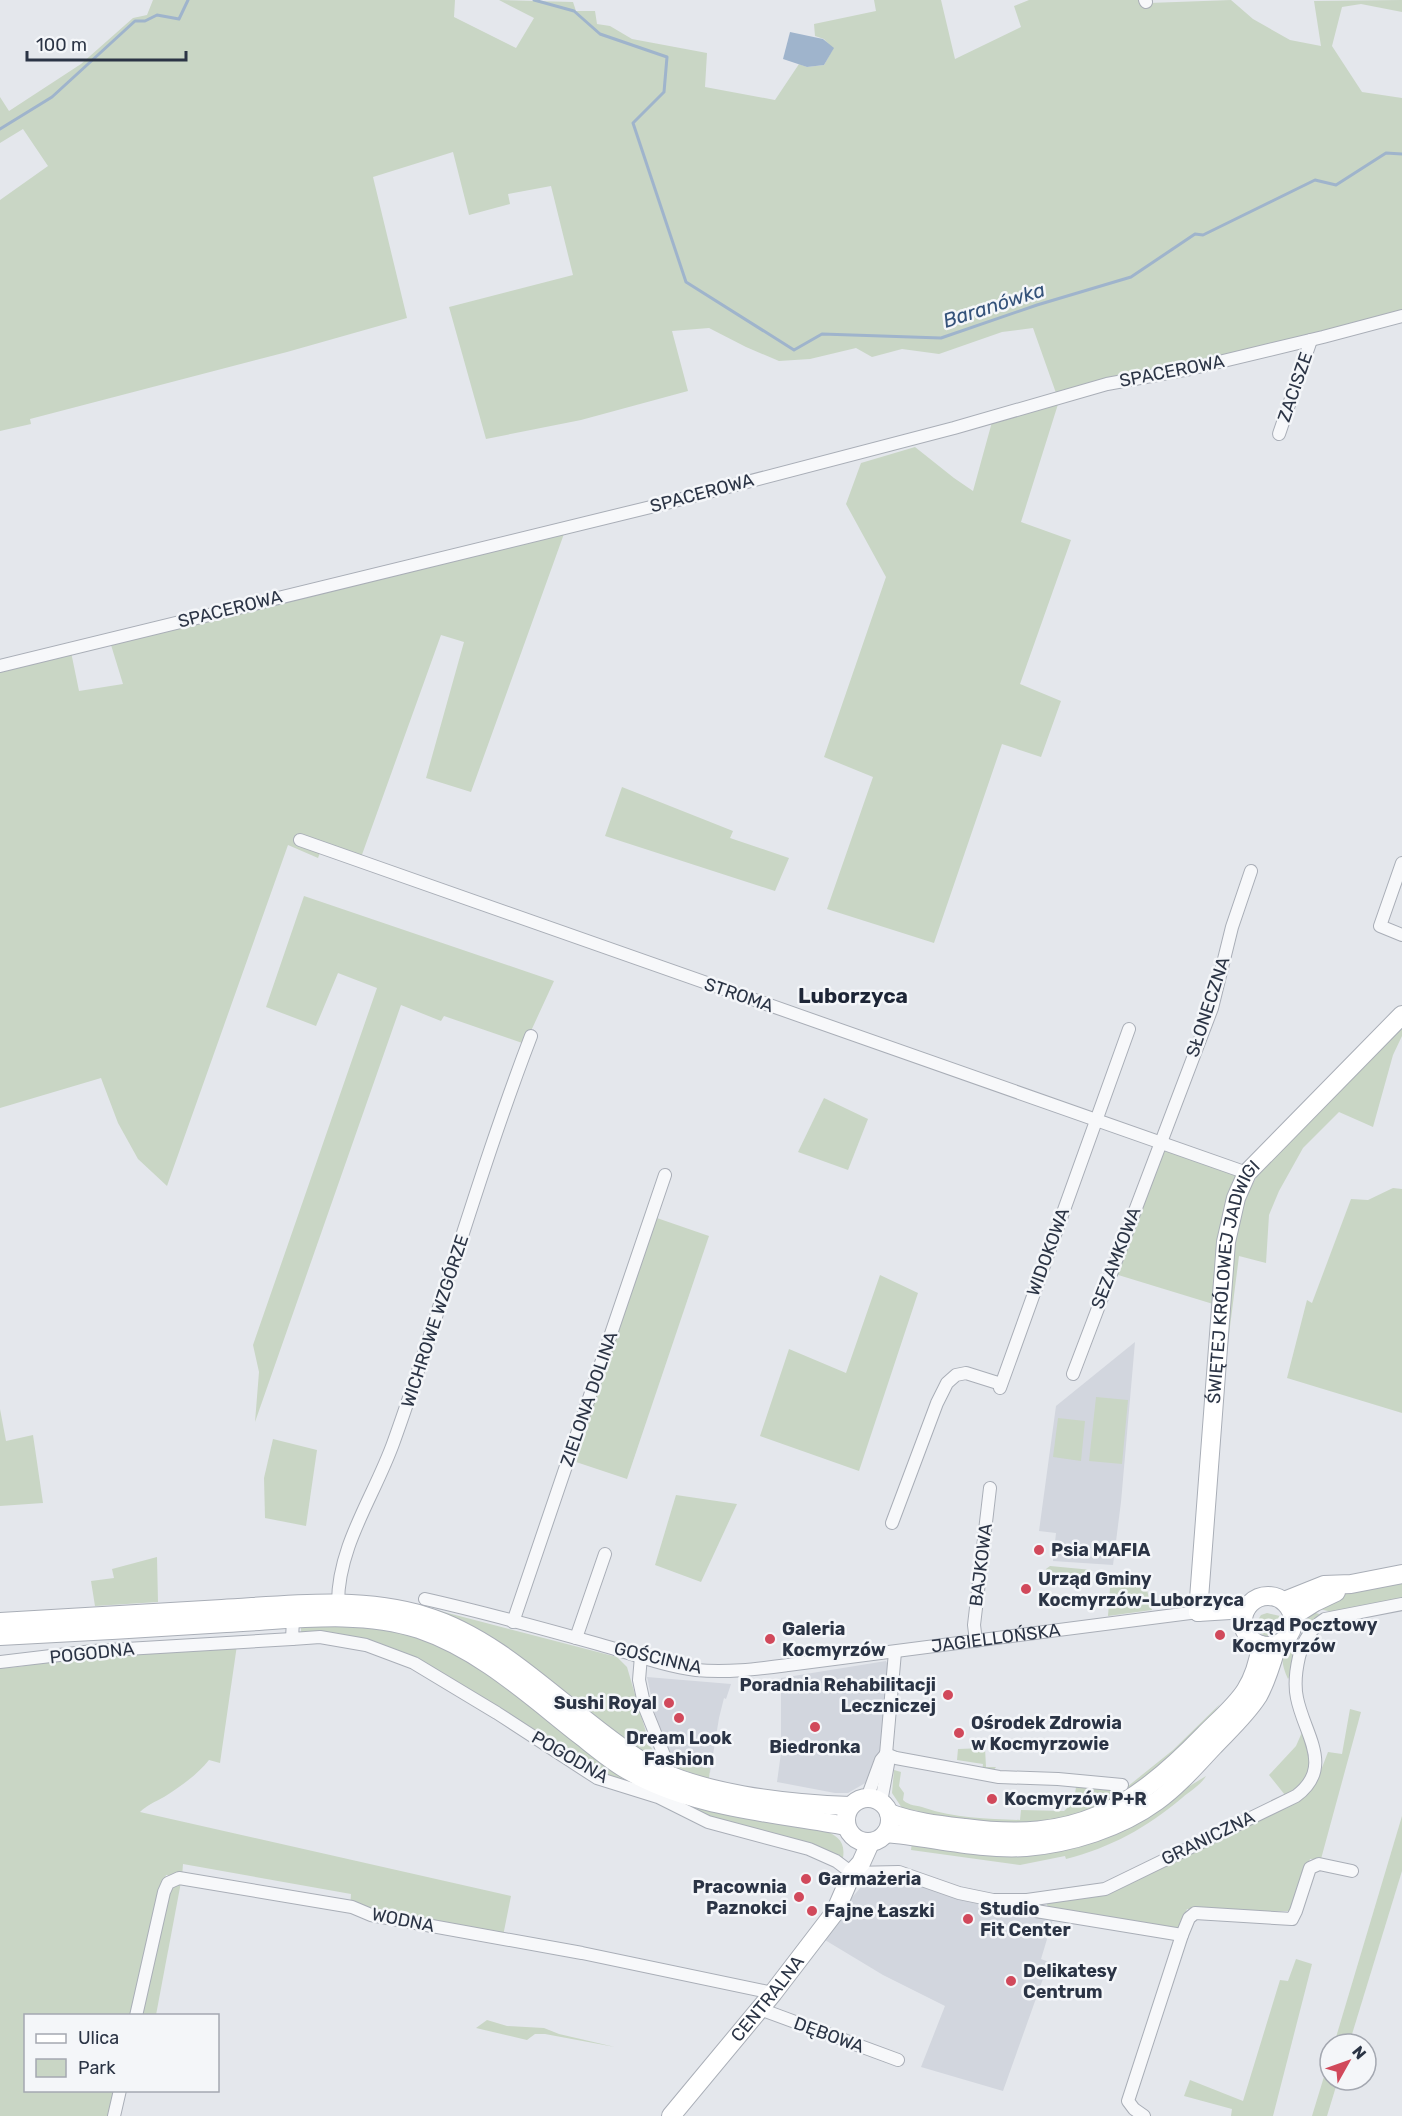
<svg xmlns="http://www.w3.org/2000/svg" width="1402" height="2116" font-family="Rubik,sans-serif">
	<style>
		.built { fill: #d2d6de }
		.green { fill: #c9d6c5 }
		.water { fill: #9fb4cc }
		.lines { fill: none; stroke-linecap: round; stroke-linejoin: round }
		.stream { stroke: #9fb4cc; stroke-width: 3 }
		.street-casing { stroke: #a9aeb7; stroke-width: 14 }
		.secondary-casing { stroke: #a9aeb7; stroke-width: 20 }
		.street { stroke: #f7f8fa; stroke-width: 12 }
		.secondary { stroke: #fff; stroke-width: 18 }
		.poi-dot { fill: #d1495b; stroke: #f4f6f9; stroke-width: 2 }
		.labels { text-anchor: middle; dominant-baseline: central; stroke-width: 5; stroke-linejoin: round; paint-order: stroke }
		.street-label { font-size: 18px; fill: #2b3445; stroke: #f4f6f9 }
		.poi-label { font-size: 18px; font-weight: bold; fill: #2b3445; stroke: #f4f6f9; text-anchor: start }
		.water-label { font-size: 20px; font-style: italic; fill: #34527a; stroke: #f4f6f9 }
		.quarter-label { font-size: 21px; font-weight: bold; fill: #1d2536; stroke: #f4f6f9 }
	</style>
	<rect width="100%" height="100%" fill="#e4e7ec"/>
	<g class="built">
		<polygon points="1135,1342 1121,1502 1113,1565 1053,1561 1056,1533 1039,1531 1056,1406"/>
		<polygon points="886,1661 888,1665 881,1749 867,1782 848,1793 835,1793 777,1782 781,1753 781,1678"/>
		<polygon points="647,1677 731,1684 726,1699 724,1698 719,1718 710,1773 673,1761 657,1724"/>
		<polygon points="890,1877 990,1905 1054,1916 1041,1959 1049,1962 1003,2091 921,2067 945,2006 883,1975 825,1940 848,1902 869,1878"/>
	</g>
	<g class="green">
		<polygon points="153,0 455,0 454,17 516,48 534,18 499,0 573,2 576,11 595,11 597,24 610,26 632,39 707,53 705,87 775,100 799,64 807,67 824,65 833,49 824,39 815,36 814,24 876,11 874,0 941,0 955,59 1021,27 1014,6 1029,0 1141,0 1149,3 1231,0 1253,19 1290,40 1321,46 1314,1 1402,0 1402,12 1361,4 1342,7 1332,46 1362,92 1402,98 1402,311 1259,349 1056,393 1033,328 1002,332 939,354 902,349 872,357 856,348 810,359 779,361 746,347 709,328 672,331 688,391 581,420 486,439 449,307 573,275 551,186 508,194 510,204 469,215 453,152 373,177 407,318 287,352 30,419 31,424 0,431 0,200 48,166 23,129 0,143 0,97 9,111 81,64 133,18 147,15"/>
		<polygon points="1059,401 1021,522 1071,540 1020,684 1061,701 1041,757 1002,744 934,943 827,909 873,777 824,757 886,577 846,504 861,463 915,447 954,478 973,491 992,422"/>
		<polygon points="565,531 471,792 426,778 464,642 441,635 359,863 321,850 318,858 288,845 167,1186 138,1159 118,1123 101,1078 0,1108 0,669 71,652 79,691 123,684 111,645"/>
		<polygon points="622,787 733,831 730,838 789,858 775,891 605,836"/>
		<polygon points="304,896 554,981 525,1044 444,1016 441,1021 401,1005 255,1422 259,1372 253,1345 377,988 338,973 316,1026 266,1007"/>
		<polygon points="1402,1025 1402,1036 1393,1055 1373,1127 1339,1112 1303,1148 1279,1191 1269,1215 1266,1263 1239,1256 1227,1350 1231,1253 1239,1210 1257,1176"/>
		<polygon points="824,1098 868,1119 848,1170 798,1152"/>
		<polygon points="1163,1149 1240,1175 1213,1304 1115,1274"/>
		<polygon points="1393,1188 1402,1189 1402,1413 1287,1378 1307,1300 1312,1303 1351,1199 1368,1200"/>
		<polygon points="654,1217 709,1236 627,1479 567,1459"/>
		<polygon points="880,1275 918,1293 859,1471 760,1436 789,1349 846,1373"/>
		<polygon points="1096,1397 1128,1400 1122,1464 1089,1461"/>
		<polygon points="0,1409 6,1441 33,1435 43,1503 0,1506"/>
		<polygon points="1058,1418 1085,1421 1081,1461 1053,1457"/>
		<polygon points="273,1439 317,1450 306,1526 265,1518 264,1478"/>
		<polygon points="676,1495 737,1504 701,1582 655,1565"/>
		<polygon points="157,1557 158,1602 95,1606 91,1581 114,1578 112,1569"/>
		<polygon points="1050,1566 1092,1570 1091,1577 1045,1575 1046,1569"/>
		<polygon points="1145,1582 1152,1610 1108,1616 1110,1588"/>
		<polygon points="1402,1582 1402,1599 1333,1612 1314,1608 1338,1595"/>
		<polygon points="421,1606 617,1657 627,1667 650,1746 654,1752 695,1765 695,1767 710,1768 709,1779 657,1761"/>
		<path d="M1312 1612 1323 1615 1288 1679C1274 1647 1291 1656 1302 1634 1306 1626 1306 1619 1312 1612Z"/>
		<polygon points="1267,1613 1280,1616 1279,1624 1267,1637 1258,1632 1256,1623 1261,1615"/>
		<path d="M301 1624 371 1627 416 1636 474 1662 653 1791 691 1806 821 1829C839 1836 847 1842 842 1863L711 1820 598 1775 416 1662 301 1636Z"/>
		<path d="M237 1645 220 1763 209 1760C197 1775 181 1786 164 1797 155 1802 147 1805 140 1812L511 1896 503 1936 350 1909 351 1894 183 1864 182 1877 166 1875 133 2015 26 2016V2090L116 2091 111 2116H0V1668L18 1667 92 1654Z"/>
		<path d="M1220 1704 1207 1721 1142 1782 1110 1802 1058 1821 988 1824 919 1813 918 1811 902 1808 892 1793 894 1770 901 1772 899 1786 904 1793 903 1800C909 1806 917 1805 925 1808 953 1818 989 1819 1020 1820L1021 1810 1064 1811 1074 1801 1076 1787 1122 1789 1127 1787 1173 1750Z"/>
		<polygon points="1350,1709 1361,1712 1321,1859 1310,1859 1291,1911 1237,1912 1187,1909 1179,1931 1048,1907 1045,1900 1105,1892 1305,1797 1318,1778 1328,1752 1342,1754"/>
		<path d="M1303 1730C1305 1739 1311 1750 1311 1760 1312 1775 1297 1789 1285 1795L1269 1775 1296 1746Z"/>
		<polygon points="985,1748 986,1767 996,1767 993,1771 982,1772 983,1764 957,1760 958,1749"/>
		<path d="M1206 1776C1201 1785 1190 1791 1182 1798 1146 1828 1112 1847 1066 1859L1065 1856 1020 1865 911 1850 912 1842 1019 1855 1175 1795Z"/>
		<polygon points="1402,1816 1402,1871 1349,2044 1334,2044"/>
		<polygon points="181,1882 156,2015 139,2016 169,1888"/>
		<polygon points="1296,1959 1312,1964 1273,2116 1231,2116 1232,2109 1184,2096 1190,2080 1243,2101 1280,1980 1288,1981"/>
		<polygon points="487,2020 507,2026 544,2028 559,2034 615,2047 545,2034 535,2034 527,2040 476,2028"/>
		<polygon points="1330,2057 1330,2080 1338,2080 1327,2116 1312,2116"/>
	</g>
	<polygon class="water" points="790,32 823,39 834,48 824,65 807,67 783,59"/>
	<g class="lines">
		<g class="stream">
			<polyline points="534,0 574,11 600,34 667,57 664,92 633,123 686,282 794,350 822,334 941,338 1037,305 1131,277 1195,234 1203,235 1315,180 1336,185 1386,153 1402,154"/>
			<polyline points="0,129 52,97 135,21 145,21 157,15 179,19 188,0"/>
		</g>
		<defs>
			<g id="street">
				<polyline points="1145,0 1146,2"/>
				<polyline points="1279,434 1311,340"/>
				<polyline points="0,666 659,505 954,428 1107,384 1190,369 1323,337 1402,316"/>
				<polyline points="300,840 1247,1173"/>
				<polyline points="1402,863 1380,926 1402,935"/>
				<polyline points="1073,1374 1212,1008 1232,927 1251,871"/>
				<polyline points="1000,1388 1129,1029"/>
				<polyline points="892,1523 937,1403 947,1383 956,1375 966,1373 1001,1384"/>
				<path id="s1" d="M425 1599C483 1612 541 1628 598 1644 631 1653 663 1666 696 1670 727 1673 757 1669 788 1665L1198 1612"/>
				<path d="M338 1603C338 1545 375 1495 394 1441 442 1307 480 1169 531 1036"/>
				<path d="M293 1619 292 1639 320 1637 366 1645 414 1663 497 1713 597 1778 658 1797 708 1822 809 1849 836 1861 852 1873 899 1872 959 1893 993 1900H1027L1105 1889 1296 1796C1335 1767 1304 1734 1297 1698 1294 1684 1296 1670 1299 1657 1303 1641 1311 1628 1325 1619L1402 1604"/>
				<polyline points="513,1622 665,1175"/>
				<polyline points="576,1638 605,1554"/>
				<polyline points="976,1641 974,1625 990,1488"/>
				<polyline points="641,1656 639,1680 645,1708 664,1755"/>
				<polyline points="0,1662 93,1651 292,1639"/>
				<polyline points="886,1754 896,1758 999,1777 1058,1779 1122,1785"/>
				<polyline points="867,1798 881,1760 886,1754"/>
				<polyline points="881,1802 888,1764 886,1754 895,1652"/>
				<polyline points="1027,1900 1036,1911 1182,1935 1189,1918 1195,1913 1292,1919 1296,1911 1310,1868 1319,1864 1352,1871"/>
				<polyline points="760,2009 898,2060"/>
				<polyline points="136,2016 164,1892 168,1883 179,1878 352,1907 371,1915 582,1953 773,1993"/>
				<polyline points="114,2116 120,2090"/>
				<polyline points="1144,2116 1134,2109 1128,2101 1182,1935"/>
			</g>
			<g id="secondary">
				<circle cx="1268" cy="1621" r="25"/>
				<polyline points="1284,1601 1324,1585 1351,1584 1402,1574"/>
				<path id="s2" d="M1198 1612 1226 1242 1236 1198 1247 1173 1402 1015"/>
				<polyline points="1198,1612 1246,1609"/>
				<polyline points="1293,1616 1315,1602 1336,1592"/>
				<path d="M0 1622C74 1618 148 1614 222 1609 290 1605 359 1596 425 1616 506 1640 572 1718 643 1762 694 1794 790 1804 850 1806"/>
				<path d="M0 1636C75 1632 151 1628 226 1623 289 1620 358 1609 419 1629 481 1650 530 1696 581 1736 595 1747 609 1759 624 1768 691 1808 771 1812 846 1826"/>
				<circle cx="868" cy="1820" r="22"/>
				<path d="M889 1813C913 1822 940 1825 965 1828 1074 1843 1130 1811 1204 1735 1236 1703 1254 1692 1261 1645"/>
				<path d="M886 1833C932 1837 979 1850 1026 1847 1071 1843 1120 1828 1157 1801 1178 1786 1196 1765 1213 1747 1228 1731 1246 1715 1258 1696 1267 1680 1272 1662 1277 1645"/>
				<path id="s3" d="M671 2116 773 1993 835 1912 852 1873 861 1863 870 1843"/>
			</g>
		</defs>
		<use href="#street" class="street-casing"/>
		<use href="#secondary" class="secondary-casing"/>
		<use href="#street" class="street"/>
		<use href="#secondary" class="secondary"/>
	</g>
	<g class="poi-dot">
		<circle cx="1039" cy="1550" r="6"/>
		<circle cx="1026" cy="1589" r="6"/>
		<circle cx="1220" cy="1635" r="6"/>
		<circle cx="770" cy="1639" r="6"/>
		<circle cx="948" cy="1695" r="6"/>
		<circle cx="669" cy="1703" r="6"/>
		<circle cx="679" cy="1718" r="6"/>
		<circle cx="815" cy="1727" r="6"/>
		<circle cx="959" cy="1733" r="6"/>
		<circle cx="992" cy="1799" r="6"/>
		<circle cx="806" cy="1879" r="6"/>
		<circle cx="799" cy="1897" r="6"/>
		<circle cx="812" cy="1911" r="6"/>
		<circle cx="968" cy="1919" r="6"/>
		<circle cx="1011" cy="1981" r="6"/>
	</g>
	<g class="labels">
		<g class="street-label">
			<text transform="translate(1172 371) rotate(-11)">SPACEROWA</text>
			<text transform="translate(1295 387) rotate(-71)">ZACISZE</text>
			<text transform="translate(702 493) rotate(-15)">SPACEROWA</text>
			<text transform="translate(230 609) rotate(-14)">SPACEROWA</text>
			<text transform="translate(739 995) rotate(19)">STROMA</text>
			<text transform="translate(1208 1007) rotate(-72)">SŁONECZNA</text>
			<text transform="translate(1048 1252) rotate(-70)">WIDOKOWA</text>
			<text transform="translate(1116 1258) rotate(-69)">SEZAMKOWA</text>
			<text stroke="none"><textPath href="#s2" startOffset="333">ŚWIĘTEJ KRÓLOWEJ JADWIGI</textPath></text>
			<text transform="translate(435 1321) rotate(-72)">WICHROWE WZGÓRZE</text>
			<text transform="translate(589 1399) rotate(-71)">ZIELONA DOLINA</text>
			<text transform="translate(981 1565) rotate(-83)">BAJKOWA</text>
			<text stroke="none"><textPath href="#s1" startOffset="582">JAGIELLOŃSKA</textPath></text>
			<text transform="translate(92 1653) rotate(-6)">POGODNA</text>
			<text transform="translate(658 1658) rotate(13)">GOŚCINNA</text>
			<text transform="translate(570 1757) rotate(30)">POGODNA</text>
			<text transform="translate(1208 1838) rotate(-26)">GRANICZNA</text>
			<text transform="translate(403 1920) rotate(11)">WODNA</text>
			<text stroke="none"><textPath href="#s3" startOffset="152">CENTRALNA</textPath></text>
			<text transform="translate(829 2035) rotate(20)">DĘBOWA</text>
		</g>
		<g class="poi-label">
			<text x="1051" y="1550">Psia MAFIA</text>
			<text x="1038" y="1579">Urząd Gminy<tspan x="1038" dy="21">Kocmyrzów-Luborzyca</tspan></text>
			<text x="1232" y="1625">Urząd Pocztowy<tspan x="1232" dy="21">Kocmyrzów</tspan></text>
			<text x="782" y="1629">Galeria<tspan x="782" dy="21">Kocmyrzów</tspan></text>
			<text x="936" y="1685" text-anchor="end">Poradnia Rehabilitacji<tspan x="936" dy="21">Leczniczej</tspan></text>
			<text x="657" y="1703" text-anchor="end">Sushi Royal</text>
			<text x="971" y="1723">Ośrodek Zdrowia<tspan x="971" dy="21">w Kocmyrzowie</tspan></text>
			<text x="679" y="1738" text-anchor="middle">Dream Look<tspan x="679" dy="21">Fashion</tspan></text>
			<text x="815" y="1747" text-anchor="middle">Biedronka</text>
			<text x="1004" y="1799">Kocmyrzów P+R</text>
			<text x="818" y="1879">Garmażeria</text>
			<text x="787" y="1887" text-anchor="end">Pracownia<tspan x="787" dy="21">Paznokci</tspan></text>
			<text x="980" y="1909">Studio<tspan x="980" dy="21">Fit Center</tspan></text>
			<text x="824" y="1911">Fajne Łaszki</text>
			<text x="1023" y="1971">Delikatesy<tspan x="1023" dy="21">Centrum</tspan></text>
		</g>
		<g class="water-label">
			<text transform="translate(994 305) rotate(-18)">Baranówka</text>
		</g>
		<g class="quarter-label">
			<text x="853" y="995">Luborzyca</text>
		</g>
	</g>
	<rect x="24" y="2014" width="195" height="78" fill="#f4f6f9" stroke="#a4a8b1" stroke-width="1.5"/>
	<rect x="36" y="2034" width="30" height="9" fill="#ffffff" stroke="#a4a8b1" stroke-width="1.5"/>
	<text x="78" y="2044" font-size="18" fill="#2b3445">Ulica</text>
	<rect x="36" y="2059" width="30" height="18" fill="#c9d6c5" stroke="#a4a8b1" stroke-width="1.5"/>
	<text x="78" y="2074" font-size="18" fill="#2b3445">Park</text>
	<g transform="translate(1348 2062) rotate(50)"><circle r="28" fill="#f4f6f9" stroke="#a4a8b1" stroke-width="1.5"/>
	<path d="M0-4.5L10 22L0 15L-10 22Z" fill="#d1495b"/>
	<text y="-9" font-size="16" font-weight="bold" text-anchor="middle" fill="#2b3445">N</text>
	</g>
	<path d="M27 51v9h159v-9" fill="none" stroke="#2b3445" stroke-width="3"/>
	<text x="36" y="51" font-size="18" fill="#2b3445" stroke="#f4f6f9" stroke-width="4.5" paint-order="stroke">100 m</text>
</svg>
